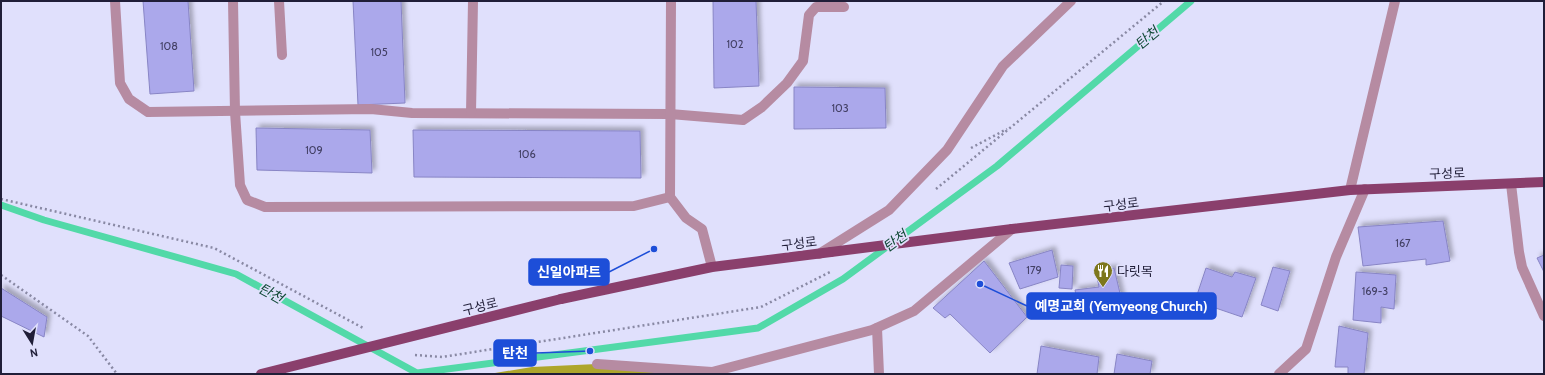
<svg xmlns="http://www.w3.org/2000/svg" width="1545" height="375" font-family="Cabin,'Noto Sans KR',sans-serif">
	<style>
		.forest { fill: #aea62c }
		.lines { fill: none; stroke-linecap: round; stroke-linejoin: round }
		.stream { stroke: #52d9a8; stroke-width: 7 }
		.building { fill: #aba8eb; stroke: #8885c5; filter: url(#shadow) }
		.path { stroke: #8989a4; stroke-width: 2.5; stroke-dasharray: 2 3; stroke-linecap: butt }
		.minor { stroke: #b68ba2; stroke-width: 10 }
		.major { stroke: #8a3f6c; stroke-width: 10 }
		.major-bridge { stroke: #8a3f6c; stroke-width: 10 }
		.labels { text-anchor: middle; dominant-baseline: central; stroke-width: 3.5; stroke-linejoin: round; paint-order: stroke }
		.number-label { font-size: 11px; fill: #434065 }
		.street-label { font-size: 13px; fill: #201e38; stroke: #e0e0fc }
		.poi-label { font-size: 13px; fill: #201e38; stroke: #e0e0fc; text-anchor: start }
		.water-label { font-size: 14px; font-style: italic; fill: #104936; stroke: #e0e0fc }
		.leader { fill: none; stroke: #1d4ed8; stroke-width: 1.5 }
		.callout-dot { fill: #1d4ed8; stroke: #e0e0fc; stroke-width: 1.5 }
		.callout { fill: #1d4ed8; stroke: #1d4ed8; stroke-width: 1.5 }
		.callout-label { font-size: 14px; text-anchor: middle; font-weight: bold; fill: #fff }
	</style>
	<defs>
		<filter id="shadow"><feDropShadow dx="3.5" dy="-3.5" stdDeviation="2" flood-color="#0004"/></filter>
	</defs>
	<rect width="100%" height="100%" fill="#e0e0fc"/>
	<polygon class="forest" points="597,364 713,374 489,374 532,367"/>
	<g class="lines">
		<polyline class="stream" points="1,205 44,220 236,274 417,373 758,328 843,279 997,166 1191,1"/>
	</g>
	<g class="building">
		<polygon points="143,1 188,1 194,91 150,94"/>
		<polygon points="353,1 401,1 405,103 358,105"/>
		<polygon points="713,1 756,1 759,86 714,88"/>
		<polygon points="794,87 885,88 886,128 794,129"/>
		<polygon points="256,128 370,130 372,173 257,170"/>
		<polygon points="413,130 640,131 641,178 414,177"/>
		<polygon points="1443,221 1450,261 1426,265 1426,259 1363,266 1358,227"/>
		<polygon points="1052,250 1058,277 1020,289 1009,263"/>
		<polygon points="1544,255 1544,272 1537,258"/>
		<polygon points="984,261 1027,317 990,353 950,314 945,318 933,308"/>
		<polygon points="1061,265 1073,266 1072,289 1059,288"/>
		<polygon points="1273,267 1290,271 1278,311 1261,305"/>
		<polygon points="1114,268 1123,306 1079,311 1075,290 1099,287 1096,272"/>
		<polygon points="1206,268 1232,277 1235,272 1256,278 1242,317 1195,301"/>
		<polygon points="1356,272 1396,275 1394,309 1381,307 1381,323 1353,320"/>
		<polygon points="1,288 47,317 44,337 1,316"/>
		<polygon points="1339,326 1368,333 1364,374 1348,374 1348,367 1335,367"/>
		<polygon points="1041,346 1099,357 1097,374 1037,374"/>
		<polygon points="1117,354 1152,361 1150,374 1114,374"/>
	</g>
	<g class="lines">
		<g class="path">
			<polyline points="971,148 1007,129"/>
			<polyline points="936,189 1164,1"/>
			<polyline points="1,199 214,248 365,329"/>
			<polyline points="1,275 88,336 117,374"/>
			<polyline points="415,355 442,357 761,307 832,271"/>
		</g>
		<g class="minor">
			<polyline points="115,1 120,83 129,99 148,112 371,109 412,113 670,114 743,120 762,107 787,83 803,61 809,15 816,7 844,7"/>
			<polyline points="233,1 235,112 240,185 247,200 265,207 634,206 670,197"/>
			<polyline points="279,1 282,55"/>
			<polyline points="671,1 670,197 686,218 702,229 712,267"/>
			<polyline points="471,113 473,1"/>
			<polyline points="1511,184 1519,252 1522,267 1544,316"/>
			<polyline points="1350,190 1395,1"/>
			<polyline points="819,254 889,210 947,150 1003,66 1071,1"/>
			<polyline points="877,328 879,374"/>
			<polyline points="597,364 712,372 872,330 914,311 1012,229"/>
			<polyline points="1279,374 1306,349 1336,257 1365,189"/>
		</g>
		<g class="major">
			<polyline points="1012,229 1350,190 1544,182"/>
			<polyline points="561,299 712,267 831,252"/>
		</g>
		<g class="major-bridge">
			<polyline points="831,252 1012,229"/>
			<polyline points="261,374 561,299"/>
		</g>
	</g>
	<defs>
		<symbol id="restaurant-pin" viewBox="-11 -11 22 30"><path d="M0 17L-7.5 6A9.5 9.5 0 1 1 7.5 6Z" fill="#7d771d" stroke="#e0e0fc"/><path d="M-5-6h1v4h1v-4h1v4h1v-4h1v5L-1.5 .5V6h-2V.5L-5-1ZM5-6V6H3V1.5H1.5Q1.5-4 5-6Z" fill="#fff"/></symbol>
	</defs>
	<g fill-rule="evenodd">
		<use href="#restaurant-pin" x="1092" y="260" width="22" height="30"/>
	</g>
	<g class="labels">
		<g class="number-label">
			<text x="735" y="44">102</text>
			<text x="169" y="46">108</text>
			<text x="379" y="52">105</text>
			<text x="840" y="108">103</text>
			<text x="314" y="150">109</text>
			<text x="527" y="154">106</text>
			<text x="1403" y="243">167</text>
			<text x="1034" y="270">179</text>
			<text x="1375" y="291">169-3</text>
		</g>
		<g class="street-label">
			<text transform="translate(1447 173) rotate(-2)">구성로</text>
			<text transform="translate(1121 204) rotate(-7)">구성로</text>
			<text transform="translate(799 243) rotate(-7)">구성로</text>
			<text transform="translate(480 306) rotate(-14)">구성로</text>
		</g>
		<g class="poi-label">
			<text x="1117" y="271">다릿목</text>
		</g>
		<g class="water-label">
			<text transform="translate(1147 38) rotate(-40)">탄천</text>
			<text transform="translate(895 241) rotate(-36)">탄천</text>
			<text transform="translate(271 293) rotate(29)">탄천</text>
		</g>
	</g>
	<path class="leader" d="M654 249L609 272M980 284L1027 306M590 351L536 353"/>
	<g class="callout-dot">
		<circle cx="654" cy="249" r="4"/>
		<circle cx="980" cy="284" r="4"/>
		<circle cx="590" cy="351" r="4"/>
	</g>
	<g class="callout">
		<rect x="529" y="259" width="80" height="26" rx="4"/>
		<rect x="1027" y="293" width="189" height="26" rx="4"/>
		<rect x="494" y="340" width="42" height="26" rx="4"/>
	</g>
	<g class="callout-label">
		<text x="569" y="277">신일아파트</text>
		<text x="1121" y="311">예명교회 (Yemyeong Church)</text>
		<text x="515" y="358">탄천</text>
	</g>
	<rect width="1545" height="375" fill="none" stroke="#201e38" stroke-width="4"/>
	<g transform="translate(32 343) rotate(169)" stroke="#e0e0fc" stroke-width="3" paint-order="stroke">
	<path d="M0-3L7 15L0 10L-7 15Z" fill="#201e38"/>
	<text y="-6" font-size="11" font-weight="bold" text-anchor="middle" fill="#201e38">N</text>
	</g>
</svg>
